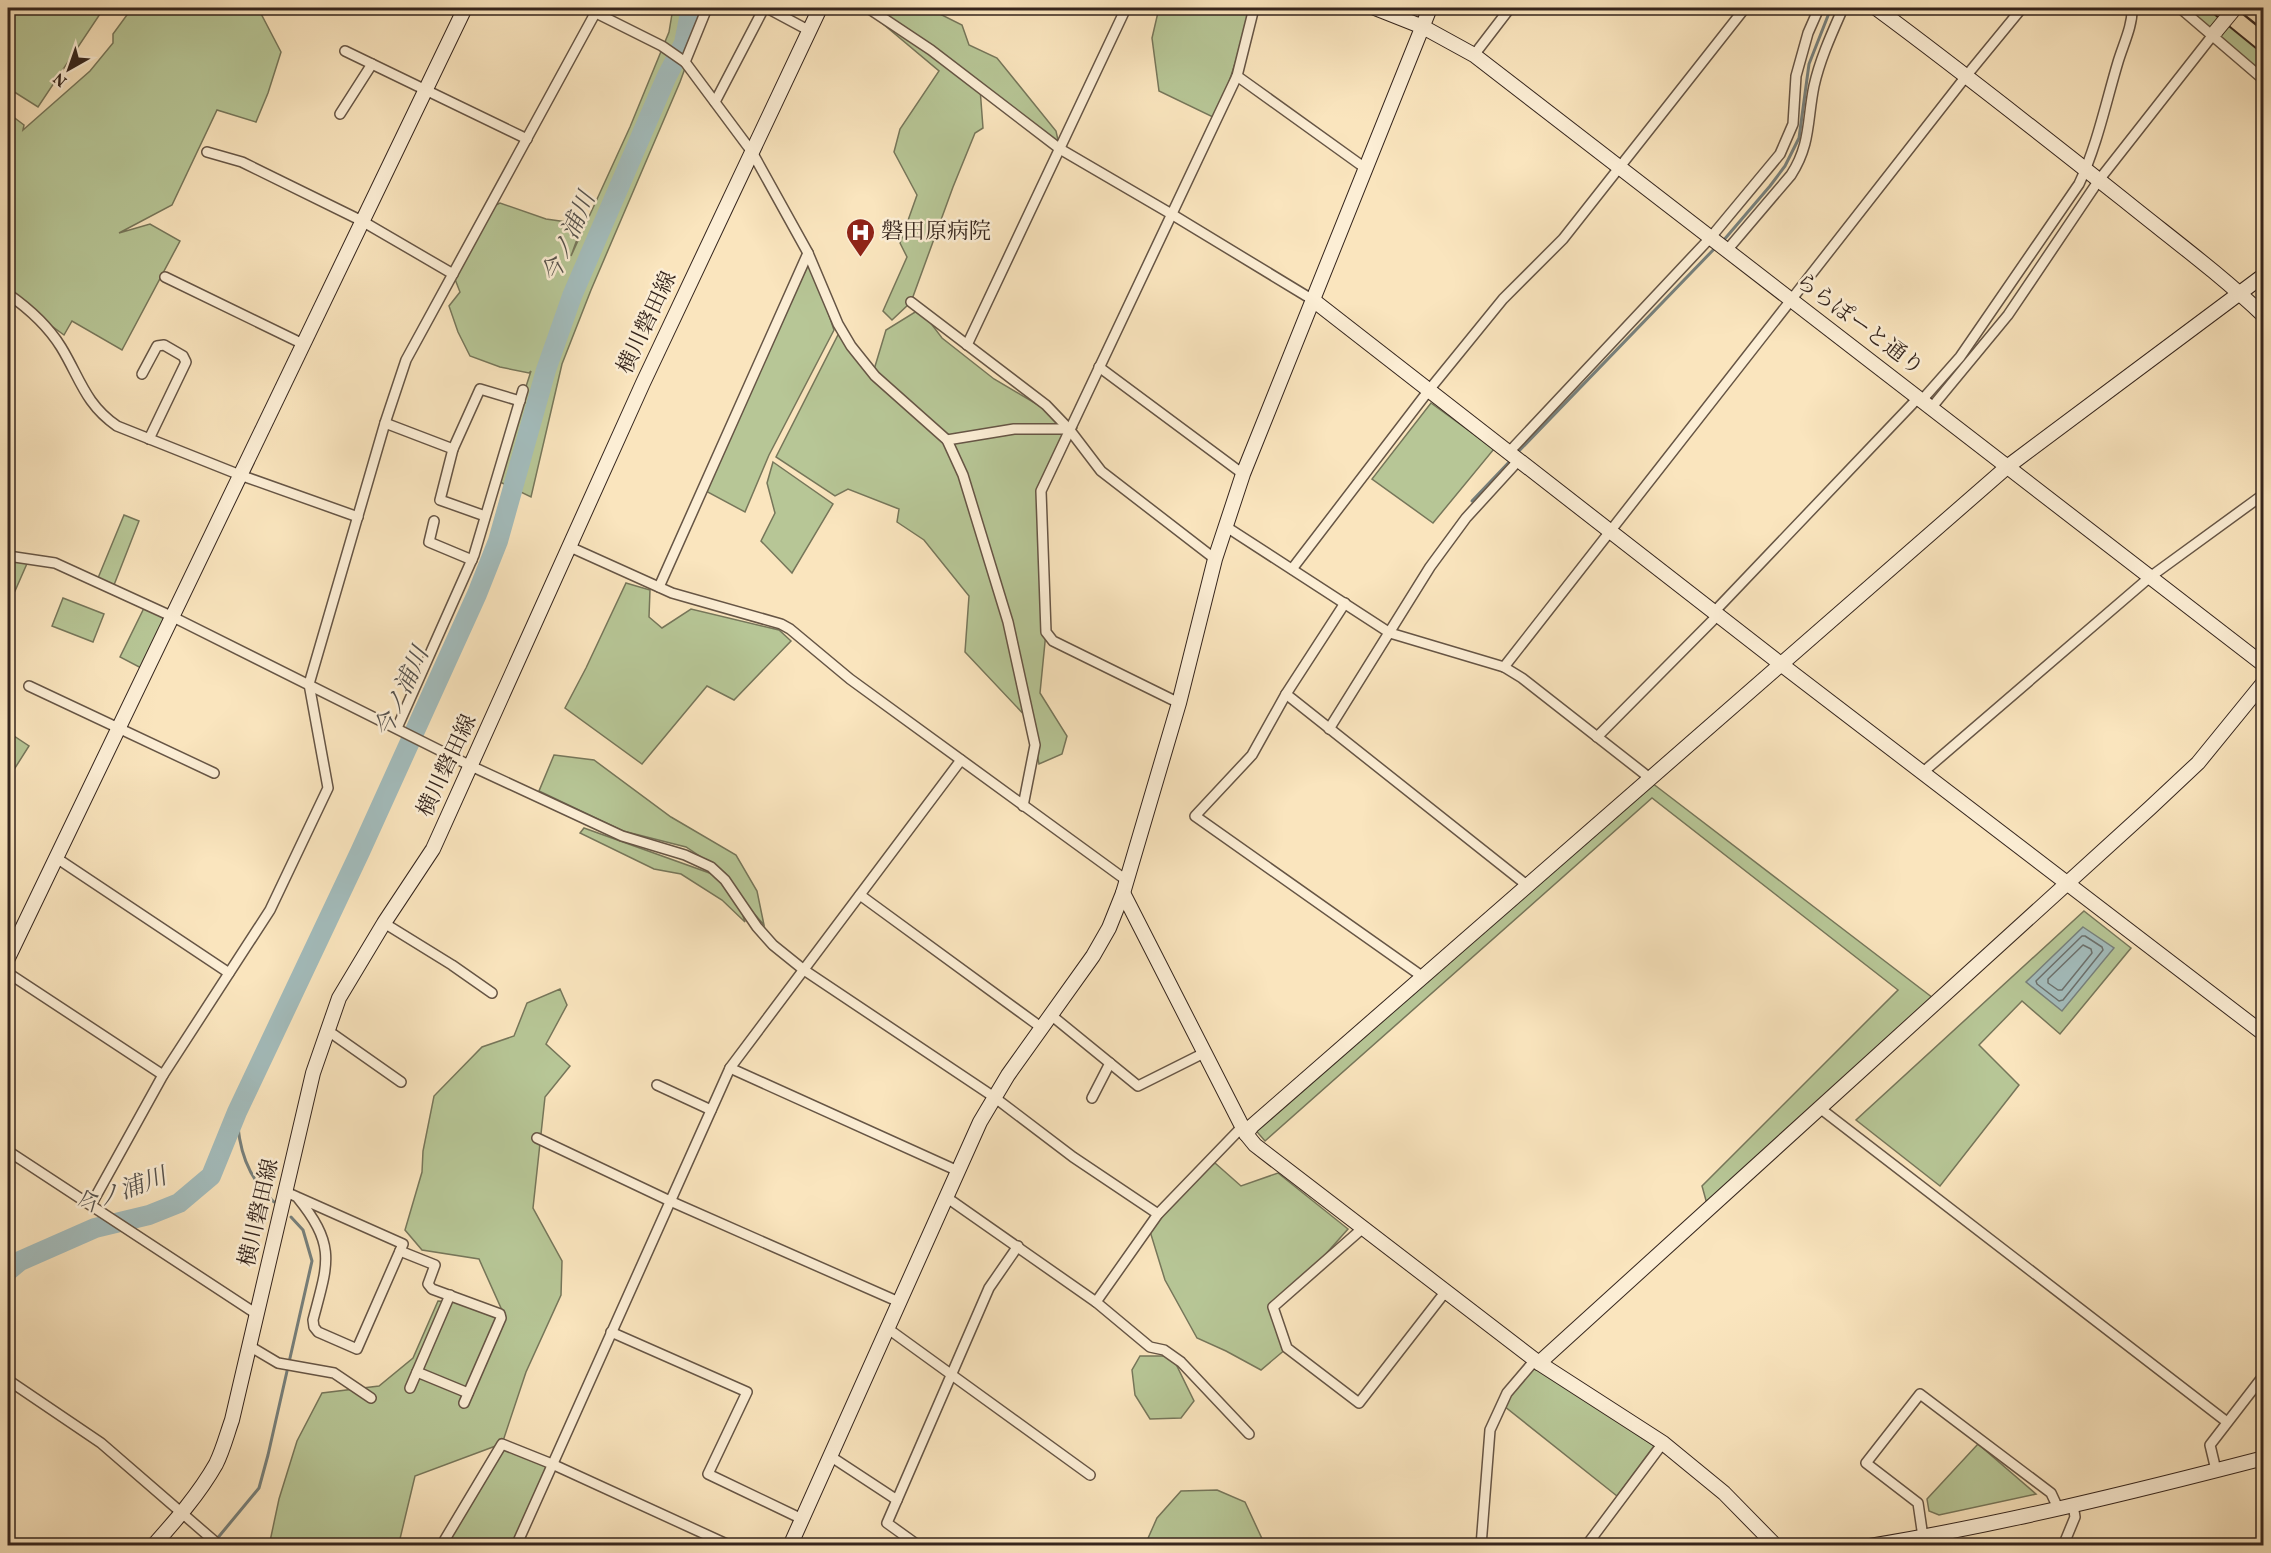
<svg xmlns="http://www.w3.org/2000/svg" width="2271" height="1553" font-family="Vollkorn,'Noto Serif JP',serif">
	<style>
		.green { fill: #b7c696; stroke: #76765a; stroke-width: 1.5 }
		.water { fill: #a3bcbc; stroke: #77807c; stroke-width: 1.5 }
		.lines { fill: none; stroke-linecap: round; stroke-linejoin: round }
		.shore { stroke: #6c706c; stroke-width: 1.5 }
		.stream { stroke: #77807c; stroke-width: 3 }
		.river { stroke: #a3bcbc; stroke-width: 20 }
		.street-casing { stroke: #665545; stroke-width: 12 }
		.secondary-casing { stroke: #35251d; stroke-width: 16 }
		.highway-casing { stroke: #35251d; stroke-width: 20 }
		.street { stroke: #fceed5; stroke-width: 9 }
		.secondary { stroke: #fceed5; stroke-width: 14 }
		.highway { stroke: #fae5be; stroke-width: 16 }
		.secondary-bridge-casing { stroke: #35251d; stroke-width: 16; stroke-linecap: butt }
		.secondary-bridge { stroke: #fceed5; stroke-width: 14 }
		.labels { text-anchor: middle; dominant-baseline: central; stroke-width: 5; stroke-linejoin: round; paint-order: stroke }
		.poi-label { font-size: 22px; fill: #35251d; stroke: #fceed5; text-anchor: start }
		.street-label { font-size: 22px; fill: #35251d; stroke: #fceed5 }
		.water-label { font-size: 24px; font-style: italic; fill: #56524d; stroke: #fceed5 }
	</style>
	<rect width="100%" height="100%" fill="#fae5be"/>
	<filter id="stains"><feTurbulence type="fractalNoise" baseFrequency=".00333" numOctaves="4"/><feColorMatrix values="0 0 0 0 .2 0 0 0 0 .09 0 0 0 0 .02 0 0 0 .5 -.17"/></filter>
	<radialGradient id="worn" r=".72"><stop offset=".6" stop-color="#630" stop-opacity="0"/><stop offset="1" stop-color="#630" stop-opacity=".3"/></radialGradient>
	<g class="green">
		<polygon points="8,8 104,8 38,107 8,88"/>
		<polygon points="132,8 258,8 281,52 268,93 256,122 217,110 172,205 119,233 150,224 180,241 122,350 72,321 64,335 20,303 8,296 8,113 24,125 23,130 90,71 113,43 113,34"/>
		<polygon points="673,8 707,8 680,82 591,290 562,364 531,497 496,480 531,371 529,373 500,367 470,356 458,332 449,306 460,292 453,274 490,208 500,203 546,219 567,222 579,234 571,256 630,127 669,32"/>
		<polygon points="864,8 928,8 962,25 969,45 997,58 1056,131 1060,149 980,88 983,128 975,133 953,187 911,302 892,320 883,311 907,257 900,243 917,195 894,152 900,129 939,71"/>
		<polygon points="1159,8 1253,8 1217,119 1159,91 1152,38"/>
		<polygon points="2186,8 2214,8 2263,51 2263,75"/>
		<polygon points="808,253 834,330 769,455 745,512 702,489"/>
		<polygon points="920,309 942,338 994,379 1077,428 1041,491 1042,527 1039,574 1046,632 1040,693 1067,736 1062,754 1039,764 1030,721 965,652 969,596 924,540 897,522 899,509 848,489 835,496 776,457 841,329 873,373 886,330"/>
		<polygon points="1431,403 1494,449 1433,523 1372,479"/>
		<polygon points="773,462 833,504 792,573 761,541 775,513 767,483"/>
		<polygon points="124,515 139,521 114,585 98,578"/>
		<polygon points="8,558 29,559 8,607"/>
		<polygon points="626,583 650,590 649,617 662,628 691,609 779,630 791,641 734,700 707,686 642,764 565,708 586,668"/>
		<polygon points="63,598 104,614 93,642 52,626"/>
		<polygon points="145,606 169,617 143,669 120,657"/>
		<polygon points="8,732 29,746 8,779"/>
		<polygon points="554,755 594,760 671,817 736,855 757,891 764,925 742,900 725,873 686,847 623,831 539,791"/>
		<polygon points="1652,783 1933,998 1707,1204 1702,1186 1898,990 1652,798 1265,1141 1252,1126"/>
		<polygon points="584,828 715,875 741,910 745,922 722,900 681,874 654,869 580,833"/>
		<polygon points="2084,911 2131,948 2060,1034 2022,1001 1979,1045 2019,1085 1940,1186 1856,1120"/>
		<polygon points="560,989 567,1005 546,1044 570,1066 545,1097 533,1208 562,1261 561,1295 526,1372 502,1444 552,1464 516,1545 441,1545 501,1444 415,1476 399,1543 406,1545 269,1546 279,1499 297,1441 322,1393 379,1386 413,1358 438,1301 477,1303 505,1317 479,1259 422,1250 405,1230 422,1172 423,1151 434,1096 482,1047 514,1036 527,1003"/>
		<polygon points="1215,1163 1241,1186 1278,1173 1348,1229 1299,1284 1273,1307 1287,1348 1261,1370 1226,1351 1197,1338 1165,1280 1149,1228 1183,1188"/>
		<polygon points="1140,1356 1172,1356 1194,1401 1181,1418 1150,1419 1135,1395 1132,1370"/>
		<polygon points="1535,1366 1654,1446 1617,1496 1504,1406 1511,1389"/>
		<polygon points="1978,1444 2036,1494 1939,1515 1929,1511 1927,1499"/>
		<polygon points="1217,1490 1245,1502 1264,1543 1263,1545 1145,1545 1157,1518 1181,1491"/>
	</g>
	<polygon class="water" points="2083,927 2114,948 2062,1011 2026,982"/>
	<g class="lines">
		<g class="shore">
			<polygon points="2082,936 2085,936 2102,947 2103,950 2063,1000 2059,1001 2037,984 2036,981"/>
			<polygon points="2083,945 2091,949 2092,953 2062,990 2058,990 2048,983 2048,979"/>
		</g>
		<g class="stream">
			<polyline points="1723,241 1770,186 1785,166 1799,138 1809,64 1831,8"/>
			<polyline points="1516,454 1716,247"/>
			<polyline points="1472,501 1512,459"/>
			<path d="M237 1112C238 1148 247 1177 274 1202"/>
			<polyline points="211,1546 259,1488 268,1455 312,1261 303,1230 291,1217"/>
		</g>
		<polyline class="river" points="8,1271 20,1261 95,1228 149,1215 179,1203 211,1176 237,1112 360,852 477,594 498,541 546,370 572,296 666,78 684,43 691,8"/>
		<defs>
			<g id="street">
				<polyline points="586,8 662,46 685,62 752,152 808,253 838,324 851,346 875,376 947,440 963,475 1008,622 1035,745 1023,806"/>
				<polyline points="767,8 808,30"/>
				<polyline points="868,8 931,50 1060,149 1173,215 1313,300"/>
				<polyline points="2180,8 2264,80"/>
				<polyline points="345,51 527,139"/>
				<polyline points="1474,55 1510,8"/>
				<polyline points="685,62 707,8"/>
				<polyline points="1237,76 1365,168"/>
				<polyline points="715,102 764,8"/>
				<polyline points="340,114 372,64"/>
				<polyline points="207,152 242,162 362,221 453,274"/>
				<path d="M1728 249 1791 175C1811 144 1807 120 1814 86 1820 59 1832 33 1843 8"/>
				<polyline points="165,277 303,344"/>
				<path d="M8 294C28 308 48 326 61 347 80 378 85 404 117 426L240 475 358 517"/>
				<polyline points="911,302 1046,405 1069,429 1101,471 1215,559"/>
				<polyline points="967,345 1126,8"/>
				<polyline points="1099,367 1243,474"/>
				<polyline points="142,374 157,346 164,345 183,356 186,362 149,439"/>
				<path d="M1922 400 1960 357 2079 184C2097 146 2106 102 2118 62 2123 45 2133 25 2132 8"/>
				<polyline points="1932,407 2008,315 2099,180 2216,31"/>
				<polyline points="385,423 453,449"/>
				<polyline points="947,440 1014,429 1069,429"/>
				<polyline points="1509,452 1711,237 1780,154 1793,124 1796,76 1808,33 1819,8"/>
				<polyline points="485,516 440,500 453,449 480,389 520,401"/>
				<polyline points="434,521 429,542 472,560"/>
				<polyline points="1225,526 1390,633 1504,667 1522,678 1651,779"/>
				<polyline points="570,547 672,593 781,624 790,629 850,679 1126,880"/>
				<polyline points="8,556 55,563 171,616 471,766 622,836 685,855 711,867 725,880 757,927 773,945 804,970 994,1097 1073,1157 1158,1214"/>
				<polyline points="1292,569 1429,390 1503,299 1563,239 1745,8"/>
				<polyline points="659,587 808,253"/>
				<polyline points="1345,603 1286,694 1528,886"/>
				<polyline points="1714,612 1919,397"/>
				<polyline points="1504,667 1967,75 2022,8"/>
				<polyline points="29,686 214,773"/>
				<polyline points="1286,694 1252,755 1195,816 1423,977"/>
				<polyline points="1179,703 1053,641 1046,632 1041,491 1237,76 1254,8"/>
				<polyline points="397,728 474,555 523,390"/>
				<polyline points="1329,729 1430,567 1466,518 1519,460"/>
				<polyline points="1597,737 1718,615"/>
				<polyline points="1922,773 2150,577 2264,494"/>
				<polyline points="55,857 229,973"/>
				<polyline points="860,895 1042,1028"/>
				<polyline points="384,923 452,965 492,993"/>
				<polyline points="8,973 163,1075"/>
				<polyline points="1051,1015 1138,1086 1204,1053"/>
				<polyline points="327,1030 401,1082"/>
				<polyline points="730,1068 958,1171"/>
				<polyline points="657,1085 711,1110"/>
				<polyline points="1092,1098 1110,1063"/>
				<polyline points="1821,1109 2227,1422"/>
				<polyline points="537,1138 670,1201 899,1302"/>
				<polyline points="8,1151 258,1315"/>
				<path d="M286 1192 403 1244 357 1349 318 1332 314 1327 313 1320C328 1263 337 1246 297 1197"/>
				<polyline points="946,1197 1096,1302 1150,1347 1164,1350 1181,1362 1249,1434"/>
				<polyline points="91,1205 163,1075 270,910 328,788 309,684 385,423 406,360 598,8"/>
				<polyline points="1363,1228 1273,1307 1287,1348 1359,1403 1446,1291"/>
				<polyline points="400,1251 435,1265 428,1284 432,1289 500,1314 501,1318 464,1403"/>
				<polyline points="1096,1302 1158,1214 1242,1127"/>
				<polyline points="887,1328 1090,1475"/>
				<polyline points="611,1332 747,1392 708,1474 802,1519"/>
				<polyline points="251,1347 278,1363 334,1373 371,1398"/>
				<polyline points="417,1372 468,1393"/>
				<polyline points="8,1380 101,1443 220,1546"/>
				<polyline points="410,1388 450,1295"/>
				<polyline points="830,1456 897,1500"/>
				<polyline points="2216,1470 2210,1445 2264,1375"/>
				<polyline points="1923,1537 1918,1503 1866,1463 1920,1394 2051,1493 2058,1508"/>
				<polyline points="441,1546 502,1444 552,1464 731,1546"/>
				<polyline points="516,1546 730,1068 961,760"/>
				<polyline points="919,1546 887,1523 989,1288 1018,1246"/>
				<polyline points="1481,1546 1490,1430 1507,1393 1535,1360"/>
				<polyline points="1586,1546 1663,1443"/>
				<polyline points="2063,1546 2075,1517 2073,1505"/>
			</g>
			<g id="secondary">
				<polyline points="1375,8 1423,27 1474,55 2264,665"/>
				<path d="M1876 8C1960 70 2042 135 2124 200 2171 238 2220 274 2264 316"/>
				<polyline points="1313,300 1782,665 2264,1034"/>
				<polyline points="1123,893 1246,1134 1255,1145 1539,1363 1663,1443 1724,1493 1776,1546"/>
				<polyline points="8,958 465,8"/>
				<polyline points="1246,1134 1252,1126 2007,467 2264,275"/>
				<polyline points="1539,1363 2150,808 2198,763 2264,682"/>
				<path d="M153 1546C176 1520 199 1494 216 1464 223 1450 227 1434 232 1420L313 1073 339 998 384 923 433 849 643 383 820 8"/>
				<polyline points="790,1546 980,1122 1008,1075 1093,956 1109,928 1123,893 1179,703 1215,559 1243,474 1430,8"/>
				<path d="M1870 1546C2002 1524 2133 1492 2264 1458"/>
			</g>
			<g id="highway">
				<polyline points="2221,8 2264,43"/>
				<polyline points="2250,8 2264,19"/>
			</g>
		</defs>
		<use href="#street" class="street-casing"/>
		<use href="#secondary" class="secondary-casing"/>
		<use href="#highway" class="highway-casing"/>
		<use href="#street" class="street"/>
		<use href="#secondary" class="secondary"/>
		<use href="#highway" class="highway"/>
		<defs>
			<polyline id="secondary-bridge" points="2216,31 2235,8"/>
		</defs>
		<use href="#secondary-bridge" class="secondary-bridge-casing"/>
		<use href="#secondary-bridge" class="secondary-bridge"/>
	</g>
	<defs>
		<symbol id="hospital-pin" viewBox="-11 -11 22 30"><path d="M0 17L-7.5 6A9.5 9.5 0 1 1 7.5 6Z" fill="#8f2418" stroke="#fceed5"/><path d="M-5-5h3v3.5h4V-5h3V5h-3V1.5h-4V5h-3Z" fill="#fff"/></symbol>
	</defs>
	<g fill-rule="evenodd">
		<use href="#hospital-pin" x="844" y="216" width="33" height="45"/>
	</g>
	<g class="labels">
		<g class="poi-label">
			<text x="881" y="232">磐田原病院</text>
		</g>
		<g class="street-label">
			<text transform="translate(648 323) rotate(-65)">横川磐田線</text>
			<text transform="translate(1859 325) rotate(37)">ららぽーと通り</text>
			<text transform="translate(448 766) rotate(-65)">横川磐田線</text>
			<text transform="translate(260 1213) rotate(-77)">横川磐田線</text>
		</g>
		<g class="water-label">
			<text transform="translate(570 238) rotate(-66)">今ノ浦川</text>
			<text transform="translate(403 693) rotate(-65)">今ノ浦川</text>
			<text transform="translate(121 1193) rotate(-20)">今ノ浦川</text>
		</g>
	</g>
	<rect width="2271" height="1553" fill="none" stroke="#fae5be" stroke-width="30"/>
	<rect x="9" y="9" width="2253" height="1535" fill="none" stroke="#35251d" stroke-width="3"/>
	<rect x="15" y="15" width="2241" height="1523" fill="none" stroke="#35251d" stroke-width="1.5"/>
	<g transform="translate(69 69) rotate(220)" stroke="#fceed5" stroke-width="4.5" paint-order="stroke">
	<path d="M0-4.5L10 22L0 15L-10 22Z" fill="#35251d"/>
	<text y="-9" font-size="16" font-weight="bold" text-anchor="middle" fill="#35251d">N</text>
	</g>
	<rect width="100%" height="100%" filter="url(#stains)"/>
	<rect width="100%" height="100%" fill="url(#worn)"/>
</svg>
